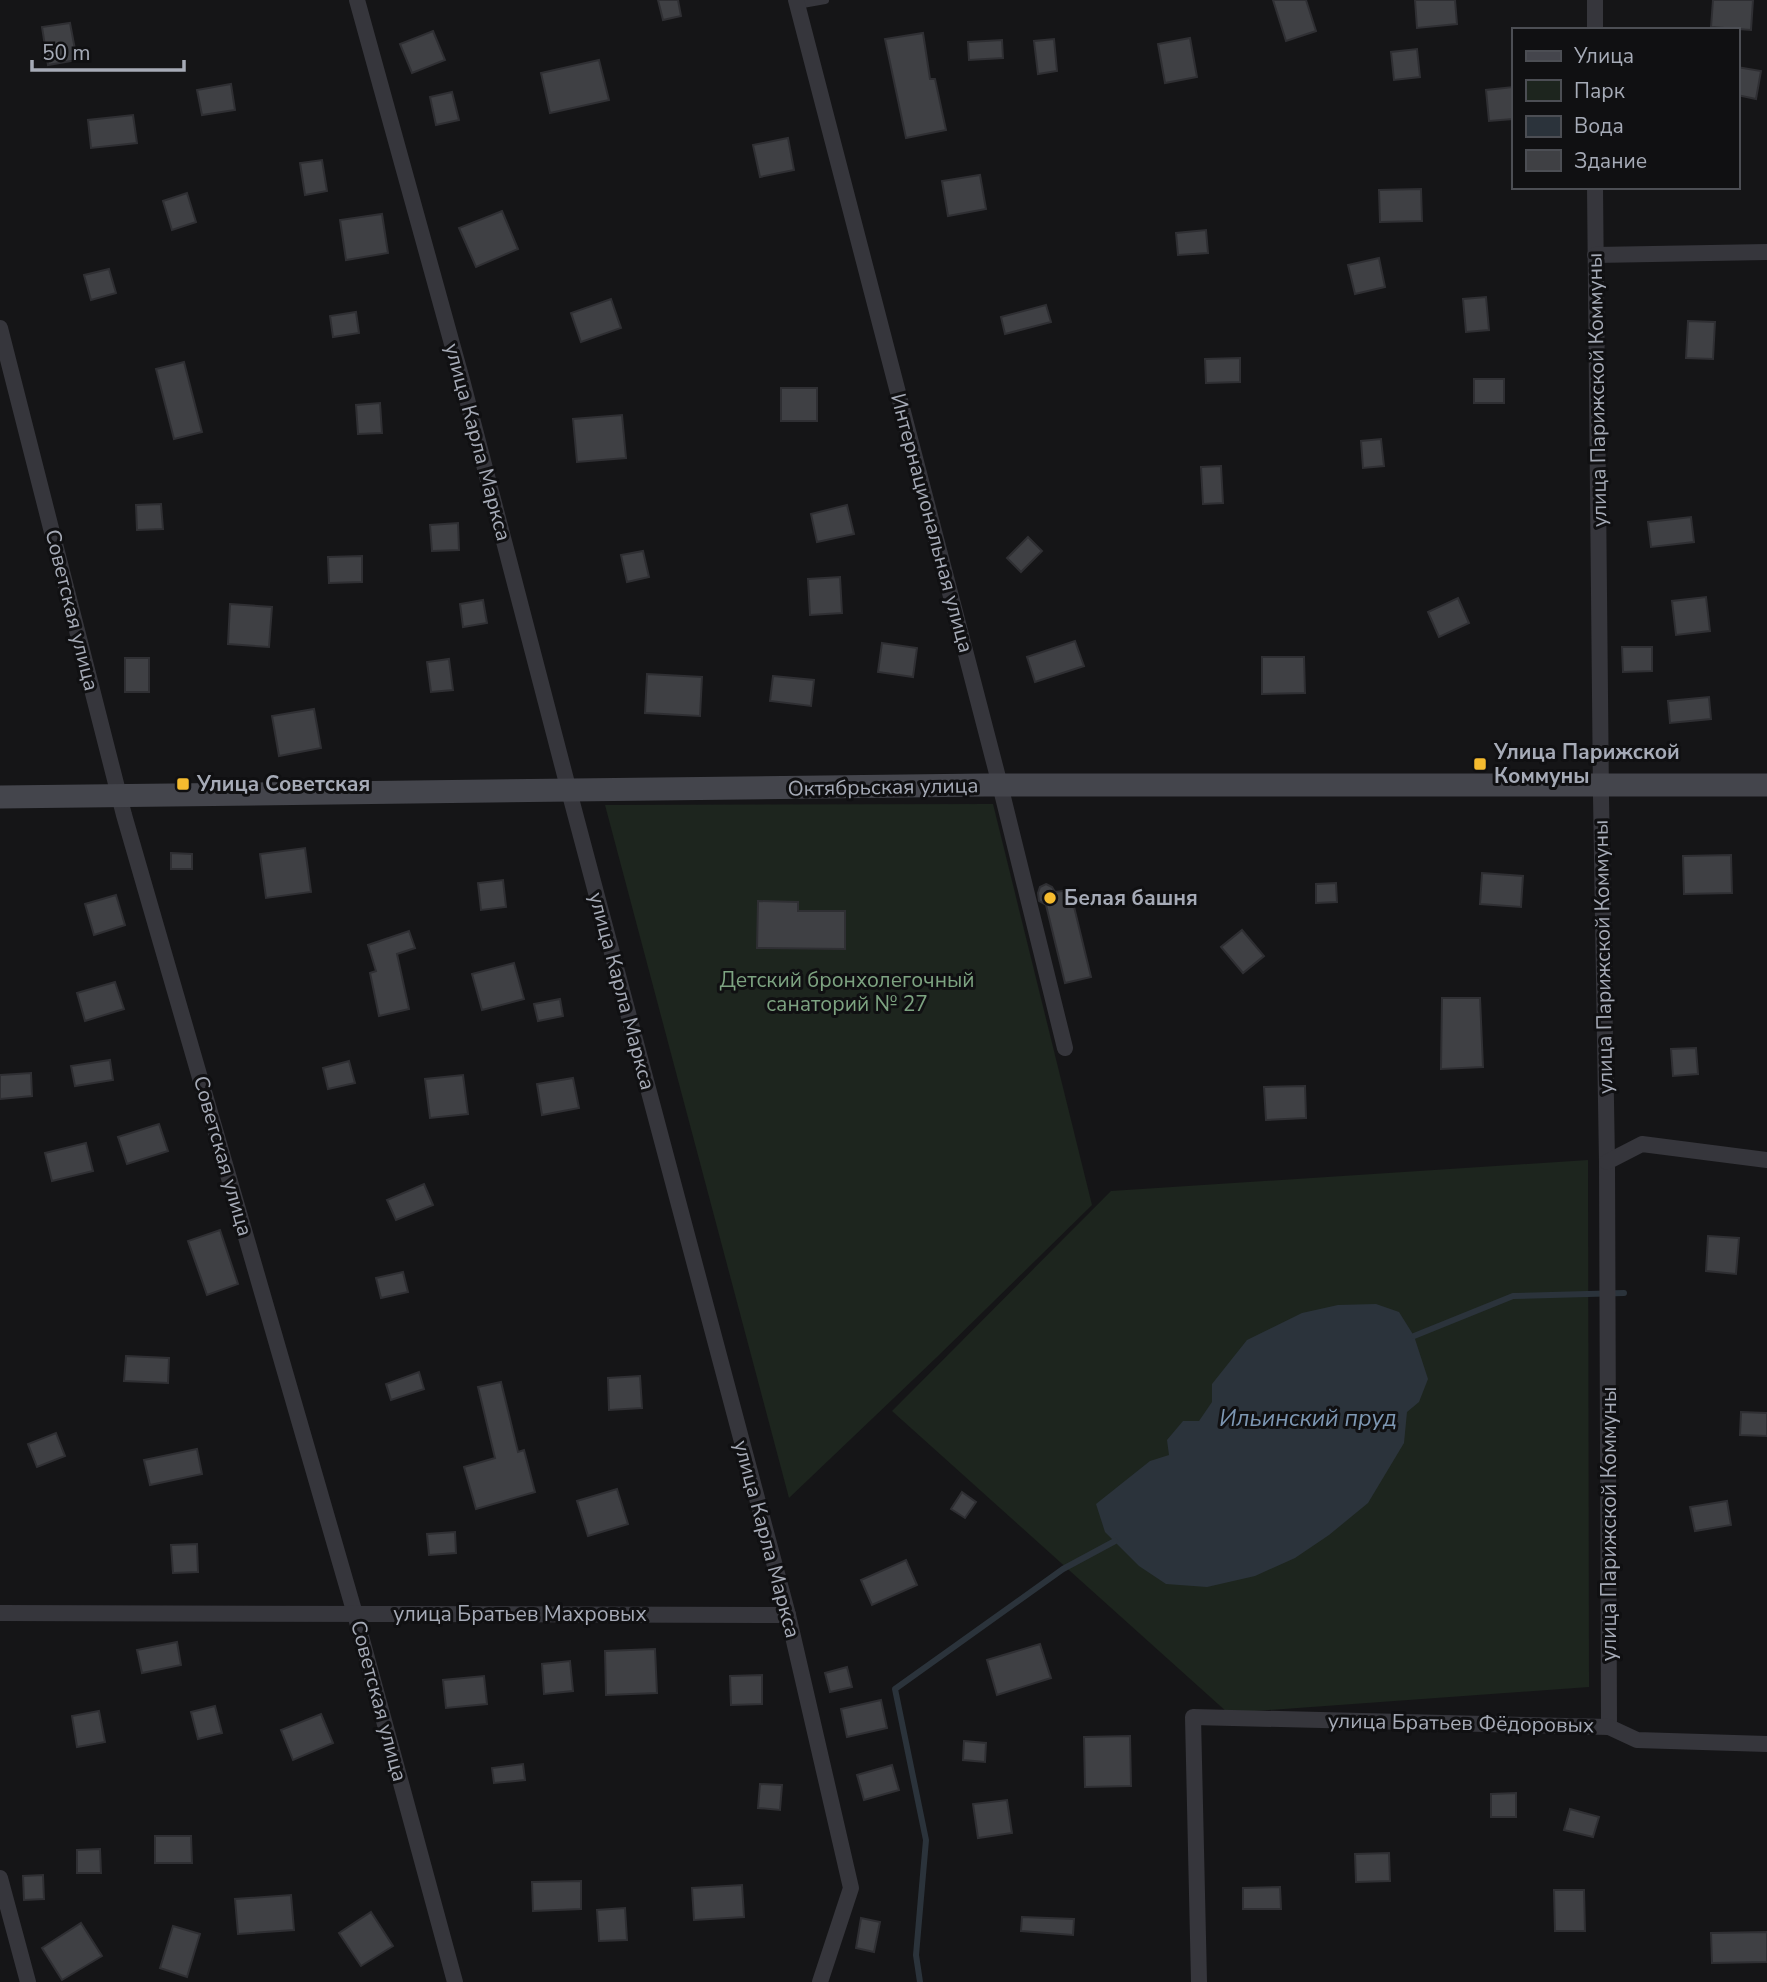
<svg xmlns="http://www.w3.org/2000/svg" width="1767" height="1982" font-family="'Nunito Sans',sans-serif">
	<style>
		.green { fill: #1d251e }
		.water { fill: #2b333b }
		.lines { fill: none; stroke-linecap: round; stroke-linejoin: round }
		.stream { stroke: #2b333b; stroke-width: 6 }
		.building { fill: #3f4044; stroke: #2f2f33; stroke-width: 2 }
		.service { stroke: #36363c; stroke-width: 8 }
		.minor { stroke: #36363c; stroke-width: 16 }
		.secondary { stroke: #44454c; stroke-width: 23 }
		.poi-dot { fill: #f5bb2f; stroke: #101012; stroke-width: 2.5 }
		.labels { text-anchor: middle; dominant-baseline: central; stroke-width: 6; stroke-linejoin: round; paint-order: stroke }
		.street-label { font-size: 21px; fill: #a6abb7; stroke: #101012 }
		.poi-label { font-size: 21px; font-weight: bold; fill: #a6abb7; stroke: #101012; text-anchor: start }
		.park-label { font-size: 21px; fill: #7da381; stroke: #101012 }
		.water-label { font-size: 23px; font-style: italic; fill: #7d97b3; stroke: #101012 }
	</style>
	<rect width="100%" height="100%" fill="#151517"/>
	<g class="green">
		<polygon points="993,804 1092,1205 938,1356 789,1498 605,805"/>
		<polygon points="1588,1160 1589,1687 1228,1713 892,1411 1111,1191"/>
	</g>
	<polygon class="water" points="1376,1304 1399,1312 1414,1336 1428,1379 1419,1402 1407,1412 1404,1443 1368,1503 1329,1535 1295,1558 1255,1576 1207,1587 1166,1584 1139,1566 1105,1532 1096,1504 1150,1461 1169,1455 1167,1440 1183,1421 1199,1421 1212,1402 1212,1384 1247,1340 1302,1313 1338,1305"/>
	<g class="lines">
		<g class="stream">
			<polyline points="1414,1336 1513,1296 1624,1293"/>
			<polyline points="920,1982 916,1955 926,1840 895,1689 1063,1569 1115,1541"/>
		</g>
	</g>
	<g class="building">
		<polygon points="658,0 678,0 681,16 663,20"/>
		<polygon points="1273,0 1306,0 1316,31 1286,41"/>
		<polygon points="1415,0 1455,0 1457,24 1417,28"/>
		<polygon points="1713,0 1753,0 1751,30 1711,27"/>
		<polygon points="70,23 77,60 48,65 42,27"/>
		<polygon points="433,31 445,60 412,73 400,44"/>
		<polygon points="923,33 930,79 935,79 946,130 906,138 885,39"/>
		<polygon points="1190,38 1197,77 1165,83 1158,44"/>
		<polygon points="1054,39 1057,71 1038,74 1034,41"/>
		<polygon points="1002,40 1003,58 969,60 968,42"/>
		<polygon points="1417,49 1420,77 1394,80 1391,52"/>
		<polygon points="599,60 609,100 550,113 541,73"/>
		<polygon points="1737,67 1761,71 1756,99 1737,95"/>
		<polygon points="231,84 235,110 202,115 197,90"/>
		<polygon points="1513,87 1513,119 1489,121 1486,90"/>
		<polygon points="452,92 459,120 436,125 430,97"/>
		<polygon points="133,115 137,143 91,148 88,120"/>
		<polygon points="788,138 794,170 760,177 753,145"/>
		<polygon points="322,160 327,191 305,195 300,163"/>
		<polygon points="980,175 986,209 948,216 942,181"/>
		<polygon points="1421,189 1422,221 1380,222 1379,190"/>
		<polygon points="187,193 196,222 172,230 163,201"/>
		<polygon points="502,211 518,249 476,267 459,228"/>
		<polygon points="382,214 388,253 346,260 340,220"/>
		<polygon points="1206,230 1208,253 1178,255 1176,233"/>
		<polygon points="1379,258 1385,287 1355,294 1348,265"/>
		<polygon points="109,269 116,293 91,300 84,275"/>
		<polygon points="1486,297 1489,330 1466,332 1463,299"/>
		<polygon points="611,299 621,328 581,342 571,313"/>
		<polygon points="1046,305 1051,322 1005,334 1001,317"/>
		<polygon points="356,312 359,333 333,337 330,316"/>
		<polygon points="1688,321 1715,322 1713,359 1686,358"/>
		<polygon points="1240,358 1240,382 1206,383 1205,359"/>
		<polygon points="184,362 202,432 174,439 156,369"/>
		<rect x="1474" y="379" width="30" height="24"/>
		<rect x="781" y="388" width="36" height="33"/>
		<polygon points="380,403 382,433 358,434 356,405"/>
		<polygon points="622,415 626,458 577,462 573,419"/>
		<polygon points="1381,439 1384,466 1363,468 1361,441"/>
		<polygon points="1221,466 1223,503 1203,504 1201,467"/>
		<polygon points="161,504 163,529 137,530 136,505"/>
		<polygon points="847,505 854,534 817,542 811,514"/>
		<polygon points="1691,517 1694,542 1651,547 1648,522"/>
		<polygon points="458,523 459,550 432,551 430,525"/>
		<polygon points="1028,537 1042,551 1021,572 1007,558"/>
		<polygon points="643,551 649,577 627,582 621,555"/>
		<polygon points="362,556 362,582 329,583 328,557"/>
		<polygon points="840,577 842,613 810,615 808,579"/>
		<polygon points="1706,597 1710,631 1676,635 1672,601"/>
		<polygon points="1458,598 1469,623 1439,637 1428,612"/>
		<polygon points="483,600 487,623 463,627 460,604"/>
		<polygon points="230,604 272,607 269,647 228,644"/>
		<polygon points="1075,641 1084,666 1035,682 1027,657"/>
		<polygon points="882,643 917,648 913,677 878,672"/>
		<polygon points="1622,647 1652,647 1652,671 1623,672"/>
		<polygon points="1262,657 1304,657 1305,693 1262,694"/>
		<rect x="125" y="658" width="24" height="34"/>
		<polygon points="449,659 453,690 431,692 427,662"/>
		<polygon points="647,674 702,677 700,716 645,713"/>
		<polygon points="773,676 814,680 811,706 770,701"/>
		<polygon points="1709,697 1711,719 1670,723 1668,701"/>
		<polygon points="314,709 321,748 279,756 272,716"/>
		<polygon points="305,848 311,892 266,898 260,854"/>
		<polygon points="171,853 192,854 192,869 171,869"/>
		<polygon points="1731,855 1732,893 1684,894 1683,856"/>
		<polygon points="1482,873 1523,876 1521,907 1480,904"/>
		<polygon points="503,880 506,907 481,910 478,883"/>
		<polygon points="1336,883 1337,902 1316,903 1316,884"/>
		<polygon points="1046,884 1052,887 1055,892 1070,890 1091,977 1065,983 1046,905 1039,901 1038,893 1040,887"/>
		<polygon points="116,895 125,925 94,935 85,904"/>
		<polygon points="758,901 798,902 798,911 845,911 845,949 757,948"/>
		<polygon points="1242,930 1264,956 1243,973 1221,947"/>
		<polygon points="409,931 415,948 397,954 409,1009 379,1016 370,973 376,971 368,945"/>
		<polygon points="514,963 524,999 482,1010 472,974"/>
		<polygon points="115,982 124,1009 85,1021 77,993"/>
		<polygon points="1442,998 1480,998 1483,1067 1441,1069"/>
		<polygon points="560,999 563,1016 538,1021 534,1004"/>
		<polygon points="1696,1048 1698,1074 1673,1076 1671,1049"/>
		<polygon points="110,1060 113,1080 75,1086 71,1066"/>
		<polygon points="349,1061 355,1083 328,1089 323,1068"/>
		<polygon points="31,1073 32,1096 0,1099 0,1075"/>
		<polygon points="463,1075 468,1114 430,1118 425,1079"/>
		<polygon points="573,1078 579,1108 542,1115 537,1084"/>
		<polygon points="1305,1086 1306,1118 1266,1120 1264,1087"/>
		<polygon points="159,1124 168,1151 127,1164 118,1137"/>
		<polygon points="86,1143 93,1171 52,1181 45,1153"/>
		<polygon points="424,1184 433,1205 396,1220 387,1200"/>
		<polygon points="220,1230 238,1284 207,1295 188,1241"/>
		<polygon points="1708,1236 1739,1238 1736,1274 1706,1271"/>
		<polygon points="403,1272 408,1292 381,1298 376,1278"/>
		<polygon points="126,1356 169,1358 168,1383 124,1381"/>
		<polygon points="419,1372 424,1389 391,1400 386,1384"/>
		<polygon points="640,1376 642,1408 609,1410 608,1378"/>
		<polygon points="501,1382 518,1452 524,1450 535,1492 476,1509 464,1467 495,1458 478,1387"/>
		<polygon points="1741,1412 1767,1413 1767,1436 1740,1435"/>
		<polygon points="56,1433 65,1456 37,1467 28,1444"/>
		<polygon points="197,1449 202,1474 150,1485 144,1460"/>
		<polygon points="617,1489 628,1524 588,1536 577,1501"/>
		<polygon points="962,1492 976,1502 965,1518 951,1509"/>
		<polygon points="1727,1501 1731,1525 1695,1531 1690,1507"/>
		<polygon points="455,1532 456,1553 429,1555 427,1534"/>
		<polygon points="197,1544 198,1572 173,1573 171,1545"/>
		<polygon points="906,1560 917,1585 872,1605 861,1580"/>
		<polygon points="177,1642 181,1665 142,1673 137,1650"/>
		<polygon points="1040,1644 1051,1678 997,1695 987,1660"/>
		<polygon points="655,1649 657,1693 606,1695 605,1651"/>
		<polygon points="570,1661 573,1691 544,1694 542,1664"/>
		<polygon points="847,1667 852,1687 830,1692 825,1673"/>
		<polygon points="762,1675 762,1704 731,1705 730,1676"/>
		<polygon points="484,1676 487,1704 446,1708 443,1680"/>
		<polygon points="881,1700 887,1728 847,1737 841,1709"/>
		<polygon points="215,1706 222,1733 198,1739 191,1712"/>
		<polygon points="99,1711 105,1742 77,1747 72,1716"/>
		<polygon points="321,1714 333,1743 293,1760 281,1730"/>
		<polygon points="1130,1736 1131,1786 1085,1787 1084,1737"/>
		<polygon points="964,1741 986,1743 985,1762 963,1760"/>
		<polygon points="523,1764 525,1780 494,1783 492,1768"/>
		<polygon points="892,1765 899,1790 864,1800 857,1775"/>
		<polygon points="760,1784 782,1785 780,1810 758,1808"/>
		<polygon points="1516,1793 1516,1817 1491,1817 1491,1794"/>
		<polygon points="1007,1800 1012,1833 978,1838 973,1804"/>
		<polygon points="1570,1809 1599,1817 1593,1837 1564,1830"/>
		<polygon points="155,1836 191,1836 192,1863 155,1863"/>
		<polygon points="100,1849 101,1873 77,1873 77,1850"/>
		<polygon points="1389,1853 1390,1881 1356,1882 1355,1854"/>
		<polygon points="43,1875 44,1899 24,1900 23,1876"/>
		<polygon points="581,1881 581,1909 533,1911 532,1882"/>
		<polygon points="742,1885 744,1917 694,1920 692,1888"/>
		<polygon points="1280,1887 1281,1909 1243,1909 1243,1888"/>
		<polygon points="1554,1890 1584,1890 1585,1931 1555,1931"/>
		<polygon points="291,1895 294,1930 238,1934 235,1899"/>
		<polygon points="625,1908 627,1940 599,1941 597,1910"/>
		<polygon points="371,1912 393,1946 361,1966 339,1933"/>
		<polygon points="1022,1917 1074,1919 1073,1935 1021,1931"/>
		<polygon points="861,1918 880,1922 874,1952 856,1948"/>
		<polygon points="81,1923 102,1956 62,1980 42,1948"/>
		<polygon points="173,1926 200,1934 187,1977 160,1968"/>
		<polygon points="1767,1932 1767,1962 1712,1963 1711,1933"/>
	</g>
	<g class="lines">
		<polyline class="service" points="797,5 825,0"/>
		<g class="minor">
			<polyline points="357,0 462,380 569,791 788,1615 851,1888 820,1982"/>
			<polyline points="796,0 1000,785 1065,1048"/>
			<polyline points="1595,30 1595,0"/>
			<polyline points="1595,187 1601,797 1607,1162 1609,1727"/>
			<polyline points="1595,255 1767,252"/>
			<polyline points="0,328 124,815 355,1614 455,1982"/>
			<polyline points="1607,1162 1642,1144 1767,1160"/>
			<polyline points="0,1613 788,1615"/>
			<polyline points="0,1878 28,1982"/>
			<polyline points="1199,1982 1193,1717 1609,1727 1637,1740 1767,1744"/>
		</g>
		<polyline class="secondary" points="0,797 984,785 1767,785"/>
	</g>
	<g class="poi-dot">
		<rect x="1473" y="757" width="14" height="14" rx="3.5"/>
		<rect x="176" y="777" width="14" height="14" rx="3.5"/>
		<circle cx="1050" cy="898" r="7"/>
	</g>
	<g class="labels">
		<g class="street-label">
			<text transform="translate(1597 390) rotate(-91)">улица Парижской Коммуны</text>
			<text transform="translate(478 442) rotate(75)">улица Карла Маркса</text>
			<text transform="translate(932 523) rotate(75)">Интернациональная улица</text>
			<text transform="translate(72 610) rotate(76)">Советская улица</text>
			<text transform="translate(883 787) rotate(-1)">Октябрьская улица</text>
			<text transform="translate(1603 957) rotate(-91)">улица Парижской Коммуны</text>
			<text transform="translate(622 991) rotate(75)">улица Карла Маркса</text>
			<text transform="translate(223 1156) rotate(74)">Советская улица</text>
			<text transform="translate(1609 1524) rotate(-90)">улица Парижской Коммуны</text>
			<text transform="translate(767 1539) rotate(75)">улица Карла Маркса</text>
			<text x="520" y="1614">улица Братьев Махровых</text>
			<text transform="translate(379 1701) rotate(75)">Советская улица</text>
			<text transform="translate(1461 1723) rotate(1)">улица Братьев Фёдоровых</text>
		</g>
		<g class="poi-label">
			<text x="1494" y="752">Улица Парижской<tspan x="1494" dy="24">Коммуны</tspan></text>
			<text x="197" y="784">Улица Советская</text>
			<text x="1064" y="898">Белая башня</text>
		</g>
		<g class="park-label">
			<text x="847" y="980">Детский бронхолегочный<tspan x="847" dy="24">санаторий № 27</tspan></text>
		</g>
		<g class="water-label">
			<text x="1308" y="1418">Ильинский пруд</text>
		</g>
	</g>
	<rect x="1512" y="28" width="228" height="161" fill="#101012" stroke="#4c4e54" stroke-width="2"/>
	<rect x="1526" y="51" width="35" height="10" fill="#44454c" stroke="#4c4e54" stroke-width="2"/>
	<text x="1574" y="63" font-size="21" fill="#a6abb7">Улица</text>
	<rect x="1526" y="80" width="35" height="21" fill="#1d251e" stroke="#4c4e54" stroke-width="2"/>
	<text x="1574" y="98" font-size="21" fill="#a6abb7">Парк</text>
	<rect x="1526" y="116" width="35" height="21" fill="#2b333b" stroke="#4c4e54" stroke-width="2"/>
	<text x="1574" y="133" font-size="21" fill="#a6abb7">Вода</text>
	<rect x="1526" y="150" width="35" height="21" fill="#3f4044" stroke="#4c4e54" stroke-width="2"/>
	<text x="1574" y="168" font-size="21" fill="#a6abb7">Здание</text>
	<path d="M32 60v10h152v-10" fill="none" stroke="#a6abb7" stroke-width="3.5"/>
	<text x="42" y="60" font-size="21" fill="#a6abb7" stroke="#101012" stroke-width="5" paint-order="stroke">50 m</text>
</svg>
